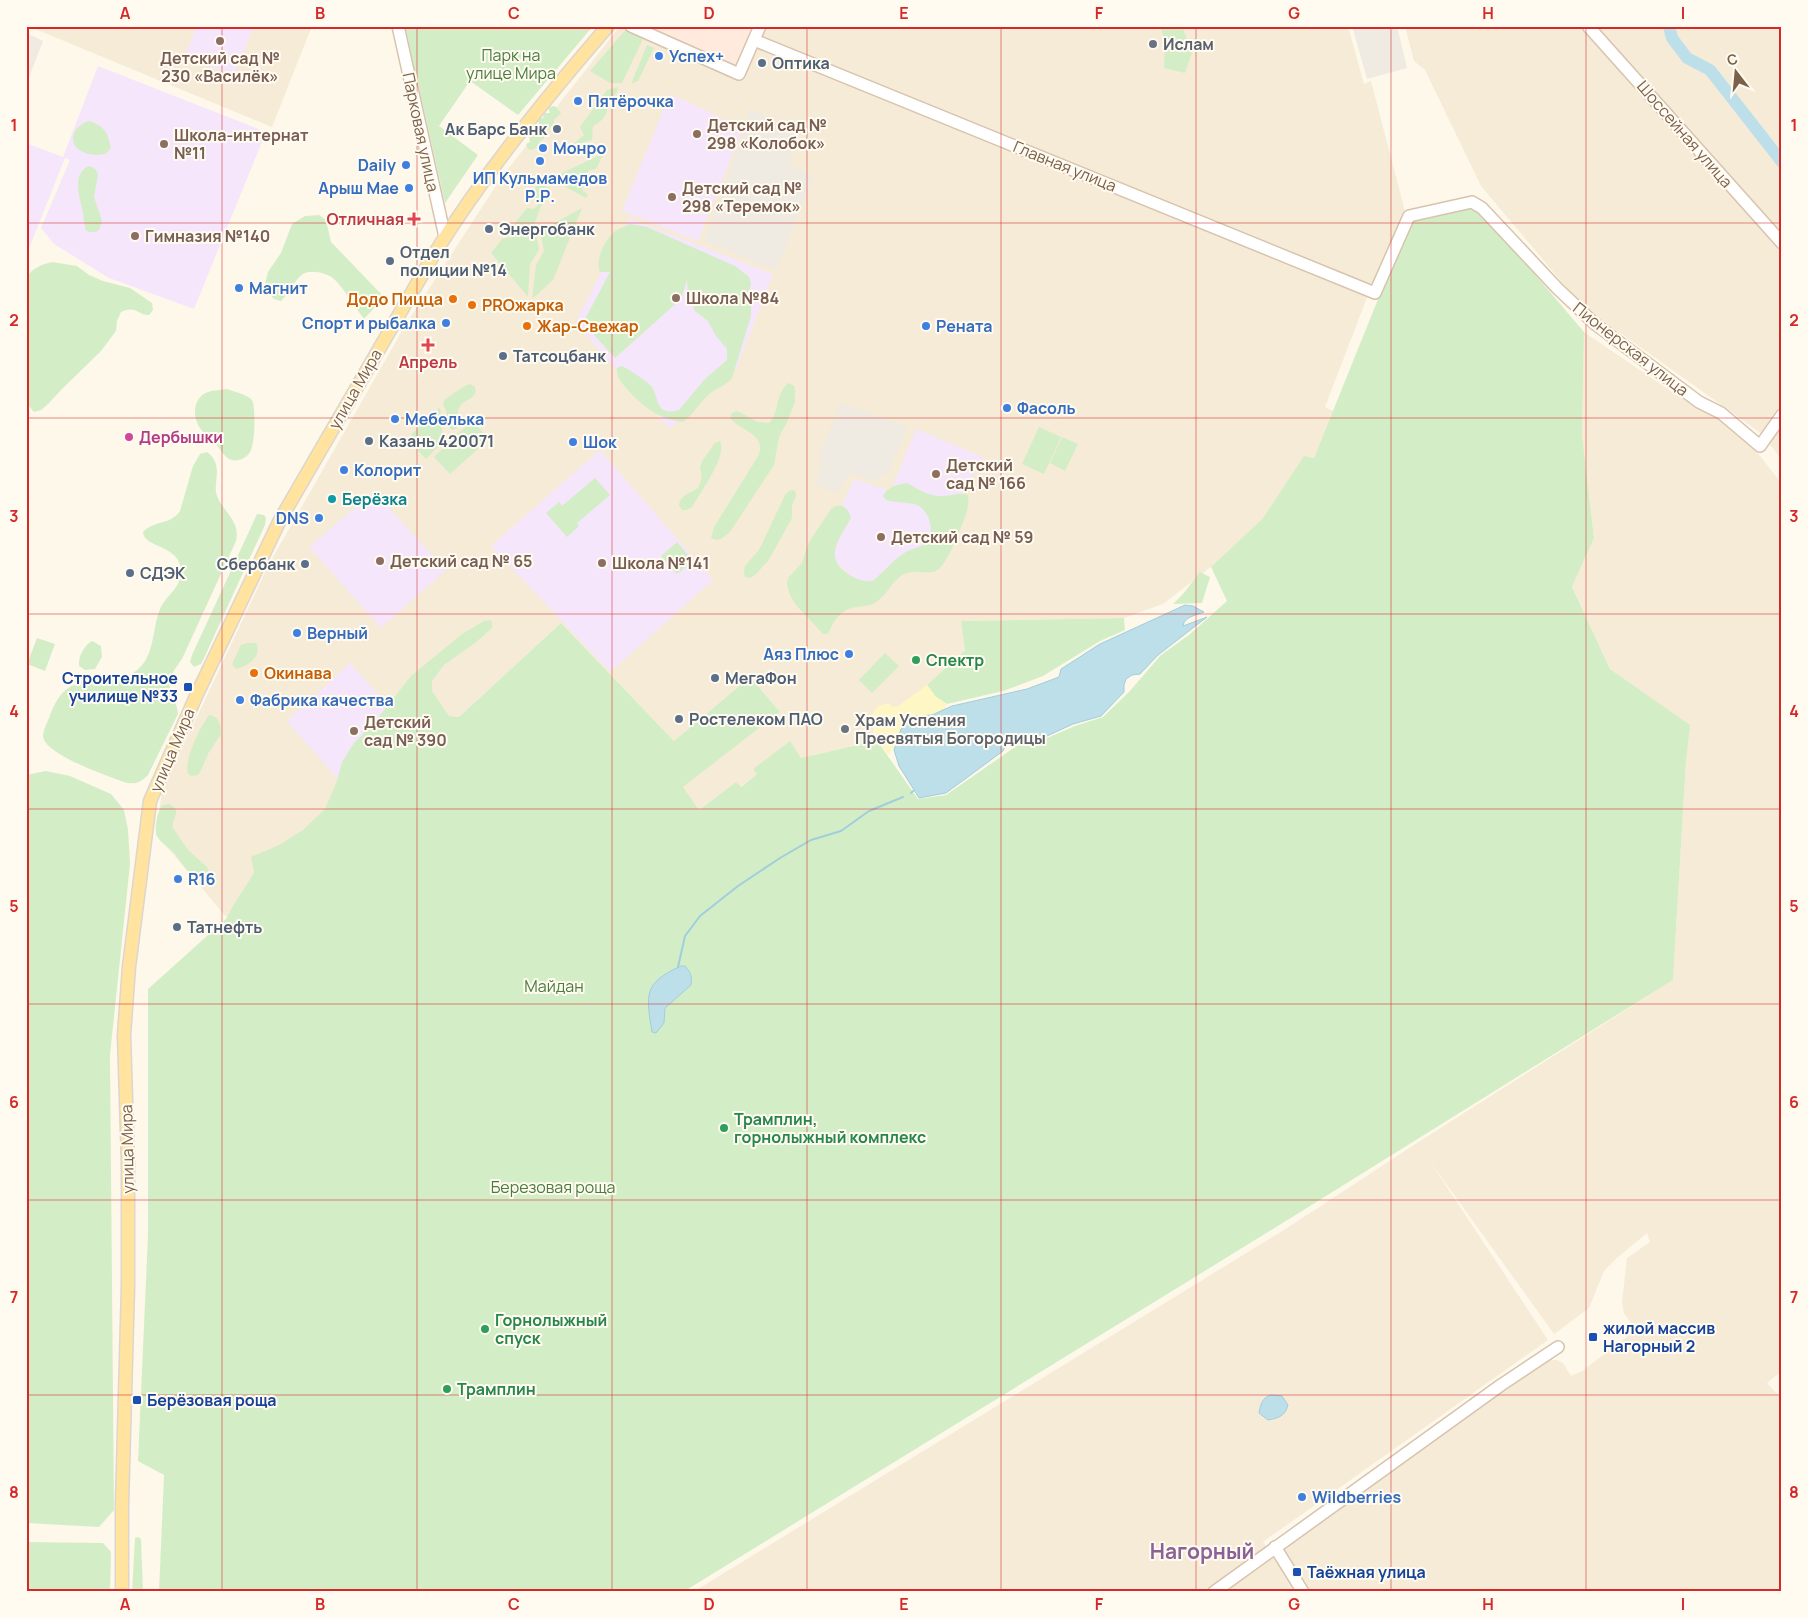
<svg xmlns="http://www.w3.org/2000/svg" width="1808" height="1618" font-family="Manrope,sans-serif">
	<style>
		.residential { fill: #f6ebd7 }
		.commercial { fill: #ffeadd }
		.industrial { fill: #efeae2 }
		.education { fill: #f5e6fb }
		.green { fill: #d3eec6 }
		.sand { fill: #fff7c3 }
		.water { fill: #bcdfea; stroke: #a1cedc }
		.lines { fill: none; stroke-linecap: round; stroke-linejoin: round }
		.stream { stroke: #a1cedc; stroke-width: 2 }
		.river { stroke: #bcdfea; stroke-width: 12 }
		.secondary-casing { stroke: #d8c3ad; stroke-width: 14 }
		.primary-casing { stroke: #ddd6d0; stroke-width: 15 }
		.secondary { stroke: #fff; stroke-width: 11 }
		.primary { stroke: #ffe39f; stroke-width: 12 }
		.grid { fill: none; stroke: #d62828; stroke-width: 1; stroke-opacity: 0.55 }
		.education-dot { fill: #8d6e63; stroke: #fffbf1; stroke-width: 2 }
		.worship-dot { fill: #6b7280; stroke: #fffbf1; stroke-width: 2 }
		.shop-dot { fill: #3f7fe0; stroke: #fffbf1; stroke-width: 2 }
		.service-dot { fill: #5c6f8a; stroke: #fffbf1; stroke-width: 2 }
		.health-dot { fill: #e0444e; stroke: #fffbf1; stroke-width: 2 }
		.food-dot { fill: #e8710a; stroke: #fffbf1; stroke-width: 2 }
		.hotel-dot { fill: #d1479c; stroke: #fffbf1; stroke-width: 2 }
		.culture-dot { fill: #0f9aa8; stroke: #fffbf1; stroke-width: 2 }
		.leisure-dot { fill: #2e9e5b; stroke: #fffbf1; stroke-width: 2 }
		.transit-dot { fill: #1a4fb4; stroke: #fffbf1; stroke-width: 2 }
		.labels { text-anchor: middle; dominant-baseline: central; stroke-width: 4; stroke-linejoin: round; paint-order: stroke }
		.worship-label { font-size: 16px; font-weight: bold; fill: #5b616d; stroke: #fffbf1; text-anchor: start }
		.park-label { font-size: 16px; fill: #4b7c3e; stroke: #fffbf1 }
		.shop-label { font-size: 16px; font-weight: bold; fill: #366cbe; stroke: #fffbf1; text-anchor: start }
		.education-label { font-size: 16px; font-weight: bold; fill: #785e54; stroke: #fffbf1; text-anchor: start }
		.service-label { font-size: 16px; font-weight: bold; fill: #4e5e75; stroke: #fffbf1; text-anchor: start }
		.street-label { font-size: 16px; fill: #7b604a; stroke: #fffbf1 }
		.health-label { font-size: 16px; font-weight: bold; fill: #be3a42; stroke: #fffbf1; text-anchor: end }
		.food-label { font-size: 16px; font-weight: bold; fill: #c56008; stroke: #fffbf1; text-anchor: start }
		.hotel-label { font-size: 16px; font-weight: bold; fill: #b23c85; stroke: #fffbf1; text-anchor: start }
		.culture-label { font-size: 16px; font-weight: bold; fill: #0d838f; stroke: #fffbf1; text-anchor: start }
		.leisure-label { font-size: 16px; font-weight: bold; fill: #27864d; stroke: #fffbf1; text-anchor: start }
		.transit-label { font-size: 16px; font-weight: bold; fill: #164399; stroke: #fffbf1; text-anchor: start }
		.district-label { font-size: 21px; font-weight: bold; fill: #8a6297; stroke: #fffbf1 }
		.neatline { fill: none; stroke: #d62828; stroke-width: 2 }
		.grid-label { font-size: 16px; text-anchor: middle; font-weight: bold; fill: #d62828 }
	</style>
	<rect width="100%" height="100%" fill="#fef8ea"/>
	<g class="residential">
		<polygon points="36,26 312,26 272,127 35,29"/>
		<polygon points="620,26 1348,26 1364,84 1371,81 1406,215 1368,295 1325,407 1333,411 1314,458 1304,457 1263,518 1211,567 1163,604 1124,618 962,621 965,650 927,685 899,706 871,716 874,725 873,735 866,743 801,758 790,742 753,769 757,774 740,787 736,782 699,810 682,787 780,712 750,677 674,741 561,623 459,717 449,716 227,918 156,834 162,791 269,564 406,324 501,178"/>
		<polygon points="1405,26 1782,26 1782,460 1762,434 1619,332 1597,324 1481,186 1425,70 1414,61"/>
		<polygon points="1584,332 1675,394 1739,429 1782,484 1782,1371 1767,1383 1782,1399 1782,1587 1777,1592 1308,1592 1282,1550 1283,1542 1546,1360 1557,1360 1563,1363 1571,1376 1582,1371 1627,1337 1632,1325 1624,1313 1622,1302 1627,1258 1650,1242 1647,1233 1618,1257 1604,1271 1589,1308 1554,1334 1429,1160 1548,1340 1263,1542 1297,1592 693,1592 1284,1230 1417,1143 1673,980 1686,761 1689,725 1610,669 1572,587 1594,538 1582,434"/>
	</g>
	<polygon class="commercial" points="643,26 755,26 740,62 735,65"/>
	<g class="industrial">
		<polygon points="1352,26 1397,26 1407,68 1367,79"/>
		<polygon points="26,33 43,41 26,85"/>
		<polygon points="749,108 800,132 789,166 814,176 776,270 704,241 745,130"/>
		<polygon points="841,403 908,427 887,474 870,481 851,472 835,493 817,485 822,462 818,459"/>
	</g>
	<g class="education">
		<polygon points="197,26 254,26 234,76 185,56"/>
		<polygon points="98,66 266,132 194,309 109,278 54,244 41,228 70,160 65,158 28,251 26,250 26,143 63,157"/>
		<polygon points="670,94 743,128 698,241 622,211"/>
		<polygon points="629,218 773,274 737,367 670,429 575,323"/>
		<polygon points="916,429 983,457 945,526 875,600 822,548 854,479 891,491"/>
		<polygon points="600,450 713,580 610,672 491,546"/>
		<polygon points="374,492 446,570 381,628 309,547"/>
		<polygon points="350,663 421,741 356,800 287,721"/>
	</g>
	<g class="green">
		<polygon points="405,26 593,26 518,115 470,81 439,126 478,155 445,203"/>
		<polygon points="1160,26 1182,26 1192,53 1185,73 1164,68 1165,41"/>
		<polygon points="628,27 642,36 642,41 622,83 610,83 590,71"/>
		<polygon points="647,45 654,48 638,81 631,84"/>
		<path d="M618 87 617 92 607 104C609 115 602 121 593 126L592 140 581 143V153H573L571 146 584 135 580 127 607 90Z"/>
		<polygon points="555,106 561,113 554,120 553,125 544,133 544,139 541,140 536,148 532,150 528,149 526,144 530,142 528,128 539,125 538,118 543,118 544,113 550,113 548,107"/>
		<path d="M90 121C106 128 107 131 111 148 109 150 108 152 106 153 98 158 77 153 74 144 70 132 80 123 90 121Z"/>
		<polygon points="604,153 596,169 588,171 582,190 588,195 586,198 545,176 547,173 558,175"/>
		<path d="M89 166C94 167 97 170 98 175L94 197 102 221 99 230C95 233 90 233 86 230 84 224 84 220 83 214 81 199 70 175 89 166Z"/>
		<polygon points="537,184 550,188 541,206 533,228 513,232 512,227 527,208 534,209 538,205 533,197"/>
		<path d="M1476 205 1584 332 1582 434 1594 538 1572 587 1610 669 1690 725 1686 761 1673 980 1273 1229 683 1592H159L164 1475 138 1461 148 1235V989L227 918C234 901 246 888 254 872L251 857 279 845 303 830 325 809 337 781 342 762 354 743 373 724 411 676 462 634 484 621 490 620 492 623V628L475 643 444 665 432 681V691L449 716 459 717 561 623 674 741 750 677 780 712 683 787 699 810 736 782 741 787 757 774 753 769 790 741 801 758 866 743 873 735 918 799 946 795 1018 745 1047 738 1075 726 1103 717 1129 692 1161 655 1189 635 1227 601 1211 567 1263 518 1304 456 1314 458 1410 220Z"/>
		<polygon points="582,208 553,280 532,299 536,265 544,251 540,231"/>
		<path d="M319 215 326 220 331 242 384 297 364 319C356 308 342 286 333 278 326 273 311 269 303 274 293 281 290 293 281 301L274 299 264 288 268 272 281 253 292 224 305 216Z"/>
		<path d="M630 224 647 227 735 266 749 277 751 283 748 299 751 304V316L732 378C726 386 716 388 708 395 699 403 693 415 683 422 658 419 642 406 626 388 621 382 616 376 617 368L621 366C626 367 648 382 651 386 660 397 654 417 679 410L705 379 727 360V349L716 336 708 321 695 311 688 293 687 280 681 299 615 358 583 323 610 272H600C595 261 604 242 612 234 616 229 624 227 630 224Z"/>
		<polygon points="536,232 539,250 530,264 528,297 491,253 502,239"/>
		<path d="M52 262 77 266 89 275 103 281 130 288 152 303 153 310 149 315C137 315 137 305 121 312L117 321 116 331 101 351 61 390 49 403 41 410 34 412 26 403 28 377 26 373V278C31 269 42 264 52 262Z"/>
		<path d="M789 383 794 386 795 391V402L787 422 779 437 774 465 730 532 721 539 716 540 711 538 714 527 757 458C770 435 740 431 730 418L732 413 737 411 758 422 769 423C780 413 775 392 789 383Z"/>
		<path d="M470 384 475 387C478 400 464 398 459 408 456 413 460 421 457 428L452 430 448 426 446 410 443 405 444 400C452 395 461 387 470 384Z"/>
		<path d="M227 389C235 392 247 394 252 400 256 407 255 442 251 450 248 458 237 463 229 459 224 456 220 449 216 444 211 439 204 434 200 428 192 416 193 397 208 392 214 390 221 390 227 389Z"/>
		<polygon points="440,407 443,442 426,459 407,439"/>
		<polygon points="472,420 489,439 450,474 434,457"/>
		<polygon points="1039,427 1061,437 1044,474 1022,464"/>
		<polygon points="1062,437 1078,444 1065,471 1050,463"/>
		<path d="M720 441C728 455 700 493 692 507L687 510H682L679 505C681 494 690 494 698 488L702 478 700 467 702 461 715 443Z"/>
		<path d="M207 452C225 465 212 483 217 496 223 512 241 521 236 541L182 659C176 667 168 677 170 687 171 697 177 701 178 714L148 775C141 782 137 784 127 783 111 777 44 755 43 736 43 730 48 721 50 715 55 702 62 689 76 684 81 682 91 676 97 676 100 677 104 680 108 680 117 680 129 676 136 671 157 655 151 625 162 605 169 594 180 587 181 573 182 544 144 549 143 532 154 520 171 525 180 511L193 466 200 454Z"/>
		<polygon points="595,478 610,495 577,523 579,526 567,537 546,513 559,502 562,506"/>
		<path d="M907 483C919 490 930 497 944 496 953 495 960 492 968 495 968 498 969 503 968 506 966 518 948 562 939 569 928 577 915 567 902 575 892 582 886 596 875 603 870 606 863 606 857 607 840 609 834 621 828 634H823L796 605 790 595 787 584 788 578 802 563 809 542 831 509C841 501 848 508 851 518 838 541 822 559 851 576 859 580 867 583 874 580 885 571 894 559 906 552 913 548 922 548 927 541 935 531 929 510 917 505 910 502 896 503 886 500L883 496C888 486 897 485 907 483Z"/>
		<polygon points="795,490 796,496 792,506 792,518 768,561 756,574 751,578 745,577 744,572 745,566 759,550 785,495 789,491"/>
		<polygon points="257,514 264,515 266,518 265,525 204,658 201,664 194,667 190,662 192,655"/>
		<polygon points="677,542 693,561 677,574 661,556"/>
		<polygon points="1200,572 1210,577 1202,603 1173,604 1183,594"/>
		<polygon points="1124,618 1125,630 1100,641 1043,676 1003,691 947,704 936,697 927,685 965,650 961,621"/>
		<polygon points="37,638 55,644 45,671 27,664"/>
		<path d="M92 641 101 646 102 657 95 669 85 670 79 666C78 656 84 646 92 641Z"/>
		<path d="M248 643H256C263 656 247 667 236 669L232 664 241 645Z"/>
		<polygon points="885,653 899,666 872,693 859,680"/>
		<path d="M209 715C219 716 221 725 221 734L209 752 200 772 198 775 191 776 188 774C184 758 200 728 209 715Z"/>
		<polygon points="46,771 70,776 111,794 124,810 128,829 130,864 110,1055 114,1510 99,1527 26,1523 26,775"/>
		<path d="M169 804C184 812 171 817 173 828L188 850 207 867 209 874C195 888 181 861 174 853 169 848 160 842 157 836 154 831 157 811 162 806 164 804 166 805 169 804Z"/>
		<polygon points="138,1537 141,1539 143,1592 132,1592 135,1538"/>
		<polygon points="26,1542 103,1543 111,1552 110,1592 26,1592"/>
	</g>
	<path class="sand" d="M927 685 936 697 947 704 944 711C929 716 910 714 901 730 896 739 896 748 888 755L876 738 874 725 871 716 877 707 888 703 893 707 899 706Z"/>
	<g class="water">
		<path d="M1185 605 1193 606 1204 612C1196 615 1184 617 1183 626L1207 617 1158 655 1140 674 1132 675 1126 679 1124 685V692L1101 716 1073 724 1047 736 1009 744 1005 746 1003 751 946 793 919 798 899 766 894 750 901 729 908 723 916 716 932 715 952 706 1027 689 1059 677 1061 669 1100 644Z"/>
		<path d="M681 966H685C691 973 692 976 691 985L665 1008 664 1023 656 1033 652 1032C646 995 643 983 681 966Z"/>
		<path d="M1271 1395 1282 1396 1288 1405C1285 1416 1279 1418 1268 1420L1259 1413C1261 1403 1262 1398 1271 1395Z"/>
	</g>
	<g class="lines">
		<g class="stream">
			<polyline points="911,793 913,791"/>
			<polyline points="678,967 685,936 700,916 738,886 780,858 811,840 841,831 869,811 903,797"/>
		</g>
		<polyline class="river" points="1669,26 1672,38 1687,58 1710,70 1782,162"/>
		<defs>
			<g id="secondary">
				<polyline points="398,26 445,237"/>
				<polyline points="631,26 739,74 760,26"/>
				<polyline points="1588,26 1782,243"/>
				<polyline points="754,40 1375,293 1409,216 1472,202 1482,208 1558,289 1595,324 1699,402 1721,413 1760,446 1782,415"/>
				<polyline points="1275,1547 1303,1592"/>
				<polyline points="1214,1592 1501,1385 1558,1347"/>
			</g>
			<path id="primary" d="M122 1592V1504L128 1286V1164L124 1035 129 967 150 801 197 694 280 520 433 256C484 174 545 99 608 26"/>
		</defs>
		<use href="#secondary" class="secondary-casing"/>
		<use href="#primary" class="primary-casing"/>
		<use href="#secondary" class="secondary"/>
		<use href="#primary" class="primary"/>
	</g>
	<path class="grid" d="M222 26V1592M417 26V1592M612 26V1592M807 26V1592M1001 26V1592M1196 26V1592M1391 26V1592M1586 26V1592M26 223H1782M26 418H1782M26 614H1782M26 809H1782M26 1004H1782M26 1200H1782M26 1395H1782"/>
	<g class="education-dot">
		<circle cx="220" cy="41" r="5"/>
		<circle cx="697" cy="134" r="5"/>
		<circle cx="164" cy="144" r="5"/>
		<circle cx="672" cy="197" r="5"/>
		<circle cx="135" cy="236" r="5"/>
		<circle cx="676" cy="298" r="5"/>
		<circle cx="936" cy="474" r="5"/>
		<circle cx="881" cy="537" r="5"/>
		<circle cx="380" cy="561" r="5"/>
		<circle cx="602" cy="563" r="5"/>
		<circle cx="354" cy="731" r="5"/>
	</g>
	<g class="worship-dot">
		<circle cx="1153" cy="44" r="5"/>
		<circle cx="845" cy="729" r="5"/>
	</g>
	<g class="shop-dot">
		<circle cx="659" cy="56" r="5"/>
		<circle cx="578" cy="101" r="5"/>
		<circle cx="543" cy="148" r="5"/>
		<circle cx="540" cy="161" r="5"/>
		<circle cx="406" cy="165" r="5"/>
		<circle cx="409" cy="188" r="5"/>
		<circle cx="239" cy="288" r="5"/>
		<circle cx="446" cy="323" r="5"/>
		<circle cx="926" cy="326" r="5"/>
		<circle cx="1007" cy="408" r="5"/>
		<circle cx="395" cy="419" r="5"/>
		<circle cx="573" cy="442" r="5"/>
		<circle cx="344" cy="470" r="5"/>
		<circle cx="319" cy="518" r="5"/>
		<circle cx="297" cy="633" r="5"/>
		<circle cx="849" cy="654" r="5"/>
		<circle cx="240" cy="700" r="5"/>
		<circle cx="178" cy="879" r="5"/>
		<circle cx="1302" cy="1497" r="5"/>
	</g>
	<g class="service-dot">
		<circle cx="762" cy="63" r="5"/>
		<circle cx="557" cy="129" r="5"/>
		<circle cx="489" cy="229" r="5"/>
		<circle cx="390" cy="261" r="5"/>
		<circle cx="503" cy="356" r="5"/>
		<circle cx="369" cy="441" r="5"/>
		<circle cx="305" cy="564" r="5"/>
		<circle cx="130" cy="573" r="5"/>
		<circle cx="715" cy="678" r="5"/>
		<circle cx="679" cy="719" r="5"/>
		<circle cx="177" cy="927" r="5"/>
	</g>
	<g class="health-dot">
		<path d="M411.5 211.5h5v5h5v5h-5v5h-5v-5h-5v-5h5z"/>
		<path d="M425.5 337.5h5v5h5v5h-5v5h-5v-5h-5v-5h5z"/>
	</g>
	<g class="food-dot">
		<circle cx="453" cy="299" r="5"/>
		<circle cx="472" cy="305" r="5"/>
		<circle cx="527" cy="326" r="5"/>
		<circle cx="254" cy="673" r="5"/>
	</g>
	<circle class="hotel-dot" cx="129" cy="437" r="5"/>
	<circle class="culture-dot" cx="332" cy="499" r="5"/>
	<g class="leisure-dot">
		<circle cx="916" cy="660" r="5"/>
		<circle cx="724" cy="1128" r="5"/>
		<circle cx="485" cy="1329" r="5"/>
		<circle cx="447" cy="1389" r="5"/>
	</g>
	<g class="transit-dot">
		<rect x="183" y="682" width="10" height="10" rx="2.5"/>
		<rect x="1588" y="1332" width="10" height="10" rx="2.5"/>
		<rect x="132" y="1395" width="10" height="10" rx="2.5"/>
		<rect x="1292" y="1567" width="10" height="10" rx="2.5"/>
	</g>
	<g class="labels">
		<g class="worship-label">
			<text x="1163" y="44">Ислам</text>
			<text x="855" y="720">Храм Успения<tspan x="855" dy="18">Пресвятыя Богородицы</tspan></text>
		</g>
		<g class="park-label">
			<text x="511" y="55">Парк на<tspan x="511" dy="18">улице Мира</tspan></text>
			<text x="554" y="986">Майдан</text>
			<text x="553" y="1187">Березовая роща</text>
		</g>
		<g class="shop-label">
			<text x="669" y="56">Успех+</text>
			<text x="588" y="101">Пятёрочка</text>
			<text x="553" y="148">Монро</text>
			<text x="396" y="165" text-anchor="end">Daily</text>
			<text x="540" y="178" text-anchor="middle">ИП Кульмамедов<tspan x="540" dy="18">Р.Р.</tspan></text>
			<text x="399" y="188" text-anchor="end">Арыш Мае</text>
			<text x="249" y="288">Магнит</text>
			<text x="436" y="323" text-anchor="end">Спорт и рыбалка</text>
			<text x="936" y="326">Рената</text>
			<text x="1017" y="408">Фасоль</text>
			<text x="405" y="419">Мебелька</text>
			<text x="583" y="442">Шок</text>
			<text x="354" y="470">Колорит</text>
			<text x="309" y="518" text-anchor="end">DNS</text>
			<text x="307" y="633">Верный</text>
			<text x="839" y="654" text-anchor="end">Аяз Плюс</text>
			<text x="250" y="700">Фабрика качества</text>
			<text x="188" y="879">R16</text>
			<text x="1312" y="1497">Wildberries</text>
		</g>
		<g class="education-label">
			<text x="220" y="58" text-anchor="middle">Детский сад №<tspan x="220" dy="18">230 «Василёк»</tspan></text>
			<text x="707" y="125">Детский сад №<tspan x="707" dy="18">298 «Колобок»</tspan></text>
			<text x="174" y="135">Школа-интернат<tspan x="174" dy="18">№11</tspan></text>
			<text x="682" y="188">Детский сад №<tspan x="682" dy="18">298 «Теремок»</tspan></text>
			<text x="145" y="236">Гимназия №140</text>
			<text x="686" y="298">Школа №84</text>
			<text x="946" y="465">Детский<tspan x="946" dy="18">сад № 166</tspan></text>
			<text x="891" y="537">Детский сад № 59</text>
			<text x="390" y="561">Детский сад № 65</text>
			<text x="612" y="563">Школа №141</text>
			<text x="364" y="722">Детский<tspan x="364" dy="18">сад № 390</tspan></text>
		</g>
		<g class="service-label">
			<text x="772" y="63">Оптика</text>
			<text x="547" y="129" text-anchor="end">Ак Барс Банк</text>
			<text x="499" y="229">Энергобанк</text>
			<text x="400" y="252">Отдел<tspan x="400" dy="18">полиции №14</tspan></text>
			<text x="513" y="356">Татсоцбанк</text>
			<text x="379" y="441">Казань 420071</text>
			<text x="295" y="564" text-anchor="end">Сбербанк</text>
			<text x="140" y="573">СДЭК</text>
			<text x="725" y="678">МегаФон</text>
			<text x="689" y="719">Ростелеком ПАО</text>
			<text x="187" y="927">Татнефть</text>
		</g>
		<g class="street-label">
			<text transform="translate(421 132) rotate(78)">Парковая улица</text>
			<text transform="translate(1685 134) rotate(49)">Шоссейная улица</text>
			<text transform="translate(1065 166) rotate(22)">Главная улица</text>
			<text transform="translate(1631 349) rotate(38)">Пионерская улица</text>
			<text transform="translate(355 389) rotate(-60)">улица Мира</text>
			<text transform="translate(172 750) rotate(-67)">улица Мира</text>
			<text transform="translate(127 1149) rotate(-91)">улица Мира</text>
		</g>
		<g class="health-label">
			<text x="404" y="219">Отличная</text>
			<text x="428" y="362" text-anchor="middle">Апрель</text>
		</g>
		<g class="food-label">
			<text x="443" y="299" text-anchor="end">Додо Пицца</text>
			<text x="482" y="305">PROжарка</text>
			<text x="537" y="326">Жар-Свежар</text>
			<text x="264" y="673">Окинава</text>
		</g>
		<g class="hotel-label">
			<text x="139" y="437">Дербышки</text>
		</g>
		<g class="culture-label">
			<text x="342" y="499">Берёзка</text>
		</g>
		<g class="leisure-label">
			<text x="926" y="660">Спектр</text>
			<text x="734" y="1119">Трамплин,<tspan x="734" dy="18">горнолыжный комплекс</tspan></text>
			<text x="495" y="1320">Горнолыжный<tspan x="495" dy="18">спуск</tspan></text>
			<text x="457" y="1389">Трамплин</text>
		</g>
		<g class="transit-label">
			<text x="178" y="678" text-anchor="end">Строительное<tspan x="178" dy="18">училище №33</tspan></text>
			<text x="1603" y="1328">жилой массив<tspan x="1603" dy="18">Нагорный 2</tspan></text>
			<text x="147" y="1400">Берёзовая роща</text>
			<text x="1307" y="1572">Таёжная улица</text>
		</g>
		<g class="district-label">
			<text x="1202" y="1551">Нагорный</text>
		</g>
	</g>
	<rect width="1808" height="1618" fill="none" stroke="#fffbf1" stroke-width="55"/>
	<g transform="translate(1736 72) rotate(344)" stroke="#fffbf1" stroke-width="4" paint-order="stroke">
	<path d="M0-4L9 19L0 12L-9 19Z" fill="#7b604a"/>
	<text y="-8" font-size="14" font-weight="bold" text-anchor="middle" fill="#7b604a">С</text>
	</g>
	<rect x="28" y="28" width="1752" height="1562" class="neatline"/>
	<g class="grid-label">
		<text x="125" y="19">A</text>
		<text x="320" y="19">B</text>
		<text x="514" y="19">C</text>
		<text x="709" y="19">D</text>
		<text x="904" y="19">E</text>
		<text x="1099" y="19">F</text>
		<text x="1294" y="19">G</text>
		<text x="1488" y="19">H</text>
		<text x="1683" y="19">I</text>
		<text x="14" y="131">1</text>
		<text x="1794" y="131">1</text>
		<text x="14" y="326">2</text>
		<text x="1794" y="326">2</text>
		<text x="14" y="522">3</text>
		<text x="1794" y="522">3</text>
		<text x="14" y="717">4</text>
		<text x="1794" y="717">4</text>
		<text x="14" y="912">5</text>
		<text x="1794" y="912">5</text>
		<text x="14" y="1108">6</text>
		<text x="1794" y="1108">6</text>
		<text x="14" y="1303">7</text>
		<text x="1794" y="1303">7</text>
		<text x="14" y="1498">8</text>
		<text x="1794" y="1498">8</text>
		<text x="125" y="1610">A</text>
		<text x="320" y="1610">B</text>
		<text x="514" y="1610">C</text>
		<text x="709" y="1610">D</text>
		<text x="904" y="1610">E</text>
		<text x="1099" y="1610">F</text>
		<text x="1294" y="1610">G</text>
		<text x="1488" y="1610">H</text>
		<text x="1683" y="1610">I</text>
	</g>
</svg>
